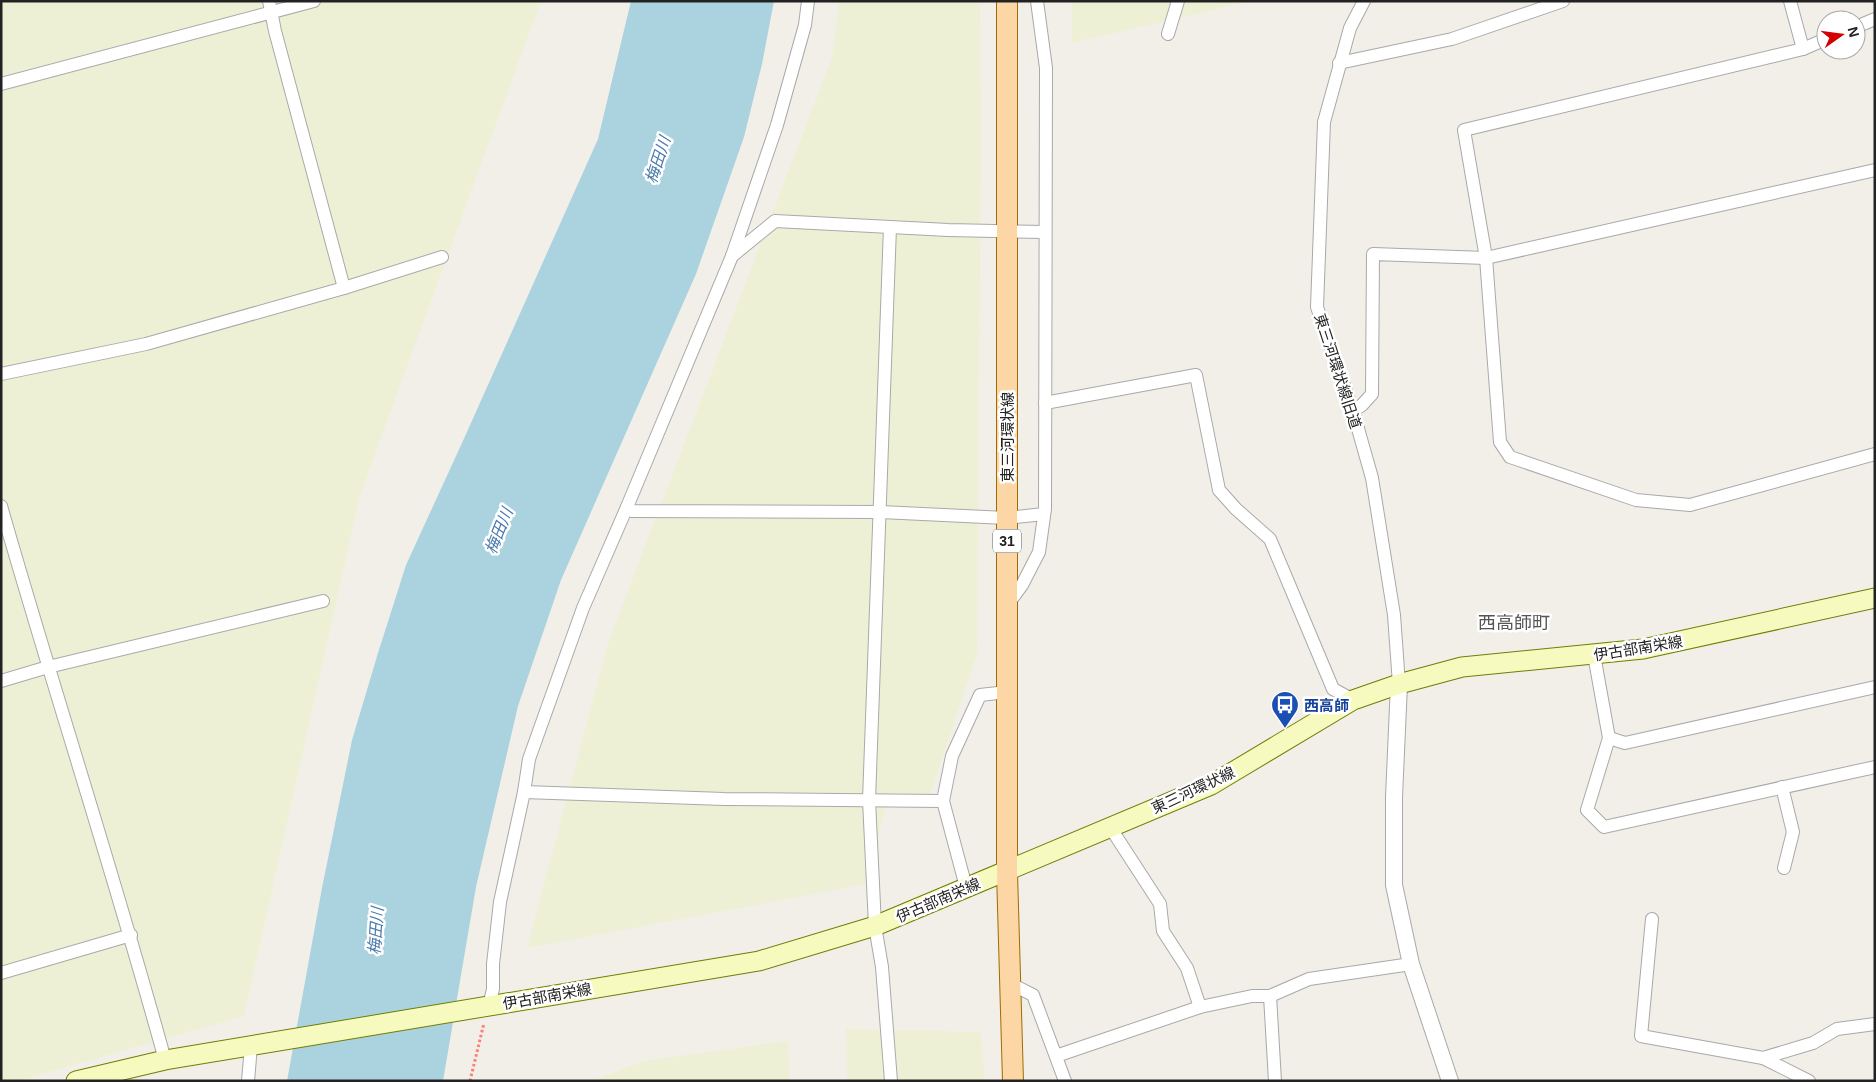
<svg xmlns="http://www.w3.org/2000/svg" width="1876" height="1082" font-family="Arial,'Noto Sans JP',sans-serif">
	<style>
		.farmland { fill: #eef0d5 }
		.water { fill: #aad3df }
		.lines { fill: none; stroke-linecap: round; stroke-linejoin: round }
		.minor-casing { stroke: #a9a9a9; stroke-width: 14 }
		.tertiary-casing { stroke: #a9a9a9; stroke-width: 18 }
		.secondary-casing { stroke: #707d05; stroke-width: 21 }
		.primary-casing { stroke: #a06b00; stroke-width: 22 }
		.path { stroke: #fa8072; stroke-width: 3; stroke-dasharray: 2.5 2.5; stroke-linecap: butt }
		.minor { stroke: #fff; stroke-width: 12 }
		.tertiary { stroke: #fff; stroke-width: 16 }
		.secondary { stroke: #f7fabf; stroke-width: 19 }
		.primary { stroke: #fcd6a4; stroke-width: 20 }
		.labels { text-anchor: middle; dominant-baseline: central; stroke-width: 5; stroke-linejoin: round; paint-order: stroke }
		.shield { fill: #fff; stroke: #646464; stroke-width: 1 }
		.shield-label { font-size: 14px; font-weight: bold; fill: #222 }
		.street-label { font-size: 15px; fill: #222; stroke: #fff }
		.transit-label { font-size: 15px; font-weight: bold; fill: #164399; stroke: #fff; text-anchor: start }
		.water-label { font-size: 16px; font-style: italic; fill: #4a7aab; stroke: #fff }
		.quarter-label { font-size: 18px; fill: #555; stroke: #fff }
	</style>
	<rect width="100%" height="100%" fill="#f2efe9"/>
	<g class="farmland">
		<polygon points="1,1 541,1 360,495 244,1016 18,1081 1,1081"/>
		<polygon points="839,1 980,1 981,141 977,655 927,803 889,792 867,884 527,948 608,643 832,57"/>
		<polygon points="1072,1 1252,1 1072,43"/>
		<polygon points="846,1029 981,1032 985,1081 847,1081"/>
		<polygon points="788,1041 790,1081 592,1081 643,1061"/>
	</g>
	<polygon class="water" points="631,1 774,1 762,64 744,137 696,274 561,580 518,706 476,887 443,1081 287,1081 322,888 352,740 378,653 406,565 462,443 598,139"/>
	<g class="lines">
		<defs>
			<g id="minor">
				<polyline points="269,1 275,31 344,288"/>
				<polyline points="1364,1 1350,28 1324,122 1317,307 1353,411 1372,478 1394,615 1399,684"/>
				<polyline points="1790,1 1803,49"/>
				<polyline points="1856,27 1875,19"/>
				<polyline points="1168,34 1178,1"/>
				<polyline points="1826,39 1803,49 1464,130 1486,258 1500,442 1510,457 1636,500 1690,505 1875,454"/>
				<polyline points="1339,63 1452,39 1563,1"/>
				<polyline points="1,84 314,1"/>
				<polyline points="890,227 869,800 875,926 882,967 891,1081"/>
				<polyline points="732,256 775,221 948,230 1044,232"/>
				<polyline points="1,374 146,344 344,288 442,257"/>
				<polyline points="1045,403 1196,375 1219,490 1236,509 1270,539 1333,689 1353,700"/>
				<polyline points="1353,411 1362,405 1372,394 1373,254 1486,258 1875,170"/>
				<path d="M1 506C54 691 114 874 165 1060"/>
				<polyline points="627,507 632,511 881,512 1006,518 1044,514"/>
				<polyline points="1008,604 1022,585 1039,552 1045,509 1046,68 1037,1"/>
				<polyline points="1594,655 1609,738 1587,810 1604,827 1875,767"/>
				<polyline points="1,681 48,667 323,601"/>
				<polyline points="1609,738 1625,743 1875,687"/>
				<polyline points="1782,787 1793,832 1784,868"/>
				<polyline points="524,792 724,799 943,801"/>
				<polyline points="1110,827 1160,904 1163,931 1187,968 1200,1007"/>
				<polyline points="966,887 943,801 952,756 980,695 1007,692"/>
				<polyline points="1652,919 1641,1036 1763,1058 1813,1043 1837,1029 1875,1024"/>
				<polyline points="1,973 131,935"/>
				<polyline points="1011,984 1033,995 1065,1081"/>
				<polyline points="1270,996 1275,1081"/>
				<polyline points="489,1006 493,989 493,964 500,902 524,792 529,759 583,608 627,507 732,256 777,125 805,25 808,1"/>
				<polyline points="1056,1056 1200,1007 1252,996 1270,996 1309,979 1411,964"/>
				<polyline points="1763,1058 1809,1081"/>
				<polyline points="248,1081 251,1046"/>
			</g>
			<polyline id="tertiary" points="1399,684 1394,797 1394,885 1411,964 1450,1081"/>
			<polyline id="secondary" points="76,1081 165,1060 759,961 875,926 1211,785 1353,700 1399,684 1462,667 1643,649 1875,598"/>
			<polyline id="primary" points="1007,1 1007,872 1013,1081"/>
		</defs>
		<use href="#minor" class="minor-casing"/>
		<use href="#tertiary" class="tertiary-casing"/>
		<use href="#secondary" class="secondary-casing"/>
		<use href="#primary" class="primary-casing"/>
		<polyline class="path" points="470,1081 484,1023"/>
		<use href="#minor" class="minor"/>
		<use href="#tertiary" class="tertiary"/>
		<use href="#secondary" class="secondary"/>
		<use href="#primary" class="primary"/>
	</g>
	<defs>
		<symbol id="bus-pin" viewBox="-11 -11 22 30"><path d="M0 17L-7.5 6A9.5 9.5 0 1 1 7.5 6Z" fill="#1a4fb4" stroke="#fff"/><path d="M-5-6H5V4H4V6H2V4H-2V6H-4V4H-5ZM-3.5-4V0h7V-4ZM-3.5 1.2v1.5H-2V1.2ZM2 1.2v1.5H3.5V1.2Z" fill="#fff"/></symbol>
	</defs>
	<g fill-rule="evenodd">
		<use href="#bus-pin" x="1269" y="689" width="32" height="43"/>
	</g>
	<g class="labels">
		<rect class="shield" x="993" y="529.5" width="28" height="23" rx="4"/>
		<g class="shield-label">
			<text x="1007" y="541">31</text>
		</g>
		<g class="street-label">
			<text transform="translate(1338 371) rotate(72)">東三河環状線旧道</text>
			<text transform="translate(1007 437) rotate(-90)">東三河環状線</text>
			<text transform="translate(1638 648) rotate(-9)">伊古部南栄線</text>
			<text transform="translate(1193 790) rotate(-25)">東三河環状線</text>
			<text transform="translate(938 900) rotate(-23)">伊古部南栄線</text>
			<text transform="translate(547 996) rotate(-10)">伊古部南栄線</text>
		</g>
		<g class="transit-label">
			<text x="1304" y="705">西高師</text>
		</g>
		<g class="water-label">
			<text transform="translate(658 160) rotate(-72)">梅田川</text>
			<text transform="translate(499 531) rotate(-68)">梅田川</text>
			<text transform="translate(376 931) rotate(-86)">梅田川</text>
		</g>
		<g class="quarter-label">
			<text x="1514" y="623">西高師町</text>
		</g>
	</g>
	<rect width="1876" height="1082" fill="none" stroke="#222222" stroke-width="5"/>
	<g transform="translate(1841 35) rotate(76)"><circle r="24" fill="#ffffff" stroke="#a7a7a7"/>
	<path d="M0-4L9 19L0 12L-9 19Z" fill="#d40000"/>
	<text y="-8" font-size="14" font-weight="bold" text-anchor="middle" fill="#222222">N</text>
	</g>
</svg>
